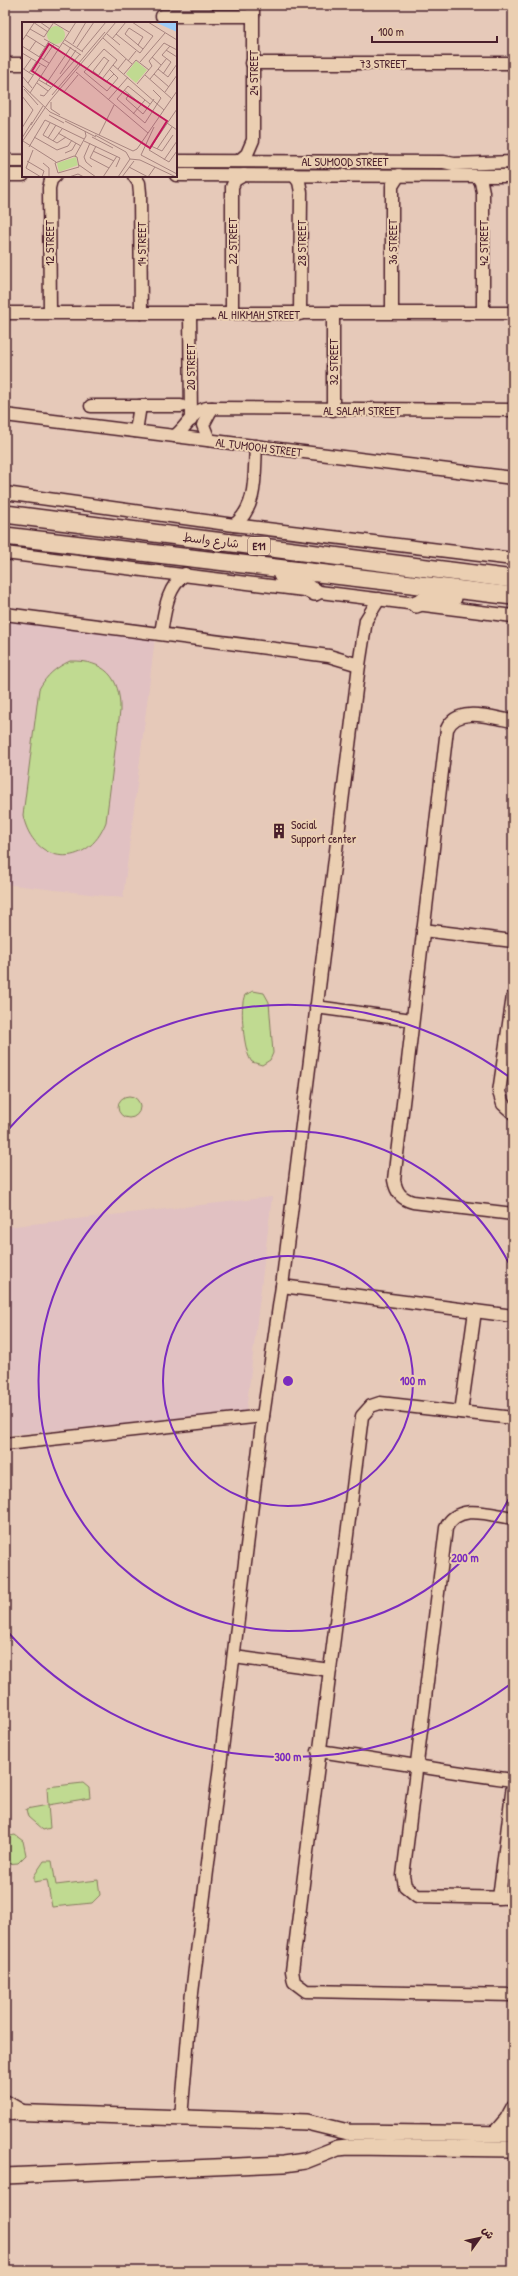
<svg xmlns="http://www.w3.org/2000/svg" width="518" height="2276" font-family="'Patrick Hand','Playpen Sans Arabic',sans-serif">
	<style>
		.built { fill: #e1c1c2 }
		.green { fill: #c0da91; stroke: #857c5e }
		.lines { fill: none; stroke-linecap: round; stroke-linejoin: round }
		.minor-casing { stroke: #4a1f2b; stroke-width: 15 }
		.major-casing { stroke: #4a1f2b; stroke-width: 18 }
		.highway-casing { stroke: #4a1f2b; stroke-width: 20 }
		.minor { stroke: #ebcfb2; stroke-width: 12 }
		.major { stroke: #ebcfb2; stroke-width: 15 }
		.highway { stroke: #ebcfb2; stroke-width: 17 }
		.ring { fill: none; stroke: #7b2cbf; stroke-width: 2 }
		.labels { text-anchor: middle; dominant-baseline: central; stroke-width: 4; stroke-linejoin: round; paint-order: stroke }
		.shield { fill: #ebcfb2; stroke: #7a5454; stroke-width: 1 }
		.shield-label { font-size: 11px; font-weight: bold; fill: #4a1f2b }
		.street-label { font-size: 12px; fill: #4a1f2b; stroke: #ebcfb2 }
		.poi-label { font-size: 12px; fill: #4a1f2b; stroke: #ebcfb2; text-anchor: start }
		.inset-road { fill: none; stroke: #a88580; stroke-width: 1 }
		.view { fill: #c2185b; fill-opacity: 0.15; stroke: #c2185b; stroke-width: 2 }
		.inset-edge { fill: none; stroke: #4a1f2b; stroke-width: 2 }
		.centre { fill: #7b2cbf; stroke: #ebcfb2; stroke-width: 2 }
		.ring-label { font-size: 12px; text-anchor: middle; font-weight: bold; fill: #7b2cbf; stroke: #ebcfb2; stroke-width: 4; stroke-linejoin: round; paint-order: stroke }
	</style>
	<rect width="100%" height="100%" fill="#e6c9b9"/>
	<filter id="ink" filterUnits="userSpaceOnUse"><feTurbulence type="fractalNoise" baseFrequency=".025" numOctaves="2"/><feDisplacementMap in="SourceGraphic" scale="8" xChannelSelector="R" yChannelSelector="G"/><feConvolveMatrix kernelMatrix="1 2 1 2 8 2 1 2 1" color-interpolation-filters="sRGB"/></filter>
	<g filter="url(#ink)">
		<g class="built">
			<polygon points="5,619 155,638 123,898 5,884"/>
			<polygon points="272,1197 246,1412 5,1435 5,1227"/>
		</g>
		<g class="green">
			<path d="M70 661C104 660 121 677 120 711L106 822C88 870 33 866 23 815L39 689C47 675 55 668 70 661Z"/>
			<path d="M253 991 264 993 269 1002 273 1053 270 1060 262 1065 252 1062C244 1054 239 1005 245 995Z"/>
			<circle cx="129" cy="1107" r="11"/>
			<polygon points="83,1783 89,1788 90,1798 48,1805 50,1828 43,1830 28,1817 26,1809 48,1805 47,1787"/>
			<polygon points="15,1835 23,1841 26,1855 18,1863 5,1864 5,1837"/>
			<polygon points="44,1861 52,1861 56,1885 98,1880 100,1895 92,1903 52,1907 47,1880 34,1882 34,1876"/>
		</g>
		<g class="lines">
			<defs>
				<g id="minor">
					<polyline points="162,16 253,16"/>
					<polyline points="252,63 513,63"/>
					<polyline points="5,64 23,64"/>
					<polyline points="240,160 247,154 253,140 253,5"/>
					<polyline points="5,161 23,161"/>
					<polyline points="176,161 444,162 454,164 513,162"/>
					<polyline points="5,175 23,175"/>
					<polyline points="176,175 513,176"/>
					<polyline points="294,175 299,182 301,192 300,314"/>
					<polyline points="134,176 139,183 140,193 141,313"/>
					<polyline points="477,176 481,182 483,192 483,312"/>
					<polyline points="392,312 392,186 399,175"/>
					<polyline points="5,313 513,313"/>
					<polyline points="50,313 49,188 51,180 55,176"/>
					<polyline points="190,313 191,420"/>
					<polyline points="232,313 232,187 235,180 244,175"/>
					<polyline points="333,313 333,410"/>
					<polyline points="91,406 181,406"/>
					<polyline points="5,415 513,478"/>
					<polyline points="136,431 140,406"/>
					<path d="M175 436C187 427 192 411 207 408L513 410"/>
					<polyline points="209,440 203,425 212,408"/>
					<polyline points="5,493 234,525 513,559"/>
					<path d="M234 525C258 507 254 474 256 446"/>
					<polyline points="5,553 513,616"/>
					<polyline points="5,614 329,656 359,665"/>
					<path d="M161 633C165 611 166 589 185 574"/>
					<path d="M513 721C493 718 457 705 447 729L394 1180C396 1192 401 1199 413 1202L513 1214"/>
					<polyline points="423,930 513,941"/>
					<polyline points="513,996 499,1092 503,1104 513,1113"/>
					<polyline points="316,1007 412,1020"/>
					<polyline points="282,1286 513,1316"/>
					<polyline points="461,1412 475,1311"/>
					<polyline points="513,1418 380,1403 371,1406 362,1416 292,1971 294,1982 306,1991 513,1995"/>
					<polyline points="5,1444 263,1416"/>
					<path d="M513 1518C491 1515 458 1502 446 1528L403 1876 405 1886 417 1896 513 1898"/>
					<polyline points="234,1657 330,1670"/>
					<path d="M318 1751C384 1760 448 1772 513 1780"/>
					<polyline points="499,1898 513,1785"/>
					<polyline points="5,2101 24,2112"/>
					<polyline points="181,2118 191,2001 263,1416 282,1286 359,665 366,620 379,599"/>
					<polyline points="493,2134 506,2119 513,2106"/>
				</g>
				<g id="major">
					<polyline points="5,2112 307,2122 348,2132 513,2134"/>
					<polyline points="5,2176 284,2164 305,2161 338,2148 348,2147 513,2149"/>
				</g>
				<g id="highway">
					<polyline points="5,514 513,579"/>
					<polyline points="5,536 513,596"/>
					<polyline points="282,575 315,592"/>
					<polyline points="416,604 432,598 453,598"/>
				</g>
			</defs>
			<use href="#minor" class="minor-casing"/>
			<use href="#major" class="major-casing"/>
			<use href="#highway" class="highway-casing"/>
			<use href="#minor" class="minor"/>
			<use href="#major" class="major"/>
			<use href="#highway" class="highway"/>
		</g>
	</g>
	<g class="ring">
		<circle cx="288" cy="1381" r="125"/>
		<path d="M513 1491A250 250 0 1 1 513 1271"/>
		<path d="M512 1683A376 376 0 0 1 6 1630M6 1132A376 376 0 0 1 512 1079"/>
	</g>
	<defs>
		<symbol id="building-bare" viewBox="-9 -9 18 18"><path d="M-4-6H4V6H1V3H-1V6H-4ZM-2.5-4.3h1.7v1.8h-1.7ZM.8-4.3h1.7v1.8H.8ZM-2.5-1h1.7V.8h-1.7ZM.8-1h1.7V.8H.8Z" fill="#4a1f2b" stroke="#ebcfb2" stroke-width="2.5" paint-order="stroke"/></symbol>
	</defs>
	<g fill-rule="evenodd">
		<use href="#building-bare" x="268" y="820" width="22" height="22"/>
	</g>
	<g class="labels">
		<rect class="shield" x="248" y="537" width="22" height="18" rx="3"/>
		<g class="shield-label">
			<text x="259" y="546">E11</text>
		</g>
		<g class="street-label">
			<text x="383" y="63">73 STREET</text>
			<text transform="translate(253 73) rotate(-90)">24 STREET</text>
			<text x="345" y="161">AL SUMOOD STREET</text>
			<text transform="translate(232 241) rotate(-90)">22 STREET</text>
			<text transform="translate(392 242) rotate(-90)">36 STREET</text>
			<text transform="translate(49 243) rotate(-90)">12 STREET</text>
			<text transform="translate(301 243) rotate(-90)">28 STREET</text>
			<text transform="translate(483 243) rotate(-90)">42 STREET</text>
			<text transform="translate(141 244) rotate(-90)">14 STREET</text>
			<text x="259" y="314">AL HIKMAH STREET</text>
			<text transform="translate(333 362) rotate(-90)">32 STREET</text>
			<text transform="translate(190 367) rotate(-90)">20 STREET</text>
			<text x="362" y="410">AL SALAM STREET</text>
			<text transform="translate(259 447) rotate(7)">AL TUMOOH STREET</text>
			<text transform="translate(211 540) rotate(7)">شارع واسط</text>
		</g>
		<g class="poi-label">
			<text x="291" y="824">Social<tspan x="291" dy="14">Support center</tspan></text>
		</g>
	</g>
	<g transform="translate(22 22)">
		<rect width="155" height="155" fill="#e6c9b9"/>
		<path d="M25 13a9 9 0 1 1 18 0a9 9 0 1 1-18 0ZM114 39 125 48 114 61 104 52ZM54 135 56 143 37 150 35 141Z" fill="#c0da91"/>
		<path d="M155 0V10L135 1 136 0Z" fill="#9dccf8"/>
		<path class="inset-road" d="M11 0 26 10M18 0 28 7M126 0 155 18M32 1 47 10M8 7 22 15M85 12 98 23M94 12 118 31 131 14 110 0M4 13 23 25M22 15 32 0M81 16 110 42M22 17 37 25M90 17 104 0M43 18 61 30M0 19 12 1M41 21 59 33M51 22 64 0M116 23 121 15 107 6 103 12 115 22 116 23 121 27M0 24 27 41M55 25 72 0M144 28 155 35M7 29 14 19M60 29 84 0M0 31 24 45M17 35 27 19M130 35 139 43M21 38 32 22M87 39 82 35 71 49 84 60 92 52M106 39 114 29M118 40 143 11M91 43 142 88M0 46 11 53M2 47 9 37M96 47 104 37M136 47 146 55 155 42M54 50 126 111M7 51 14 40M38 52 54 28M102 52 114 38 127 48M132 52 147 65M141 52 149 40 140 33 148 24M123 53 150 77M0 54 10 66M76 54 87 38M80 57 95 38 82 27 62 50 85 69 96 56 87 47M128 57 145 36M17 58 29 65M6 61 18 43M15 61 26 69M24 62 49 25M115 62 130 44 127 39 142 21 155 28M0 63 28 90 111 129 115 127 155 69M2 67 16 83M102 68 125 87M42 70 56 53M143 70 155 53M8 71 54 0M107 72 104 77 121 92 132 77M18 73 22 74 58 32M30 73 83 10M0 74 11 88 0 106M86 78 106 55M29 80V87L38 93M128 82 106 64 95 77 123 101 139 76 131 68M155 87 127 128 147 140 155 129M111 92 123 78M27 93 42 101M43 99 74 115M28 101 21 113 35 121 44 115M145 101 155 108M9 103 21 84M132 105 119 133 155 152M36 111 59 124M73 113 104 130 108 137M77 113 92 83M12 115 35 128 46 124 50 118M70 115 91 126M0 116 10 100M26 116 34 103M1 119 34 140M31 119 40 107M62 119 98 136 94 145M0 120 27 80 94 0M68 121 62 135 64 140 70 145M74 124 68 136 87 146M129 124 140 129 151 113M7 125 23 98 62 117M135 127 150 105M11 128 4 146 19 155M71 129 92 139M43 131 50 128 54 121M52 134 55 135 57 145 36 151 33 141ZM53 134 64 114 63 109M108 137 118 138 154 155M142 138 155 119M5 139 22 149 20 155M21 141 27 146V155M57 143 74 155M107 145 126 155 133 145M47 155 56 152 62 155M81 155 95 134M96 155 108 137M100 155 112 139"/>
		<path class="view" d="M27 22 145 99 128 126 10 49Z"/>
		<rect width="155" height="155" class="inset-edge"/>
	</g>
	<circle cx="288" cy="1381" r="6" class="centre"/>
	<g class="ring-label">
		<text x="413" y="1385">100 m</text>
		<text x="465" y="1562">200 m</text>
		<text x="288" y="1761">300 m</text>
	</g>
	<rect width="518" height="2276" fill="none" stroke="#ebcfb2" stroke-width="20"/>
	<rect x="10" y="10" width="498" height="2256" fill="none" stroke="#4a1f2b" stroke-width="1.5" filter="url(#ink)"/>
	<g transform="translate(480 2238) rotate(57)" stroke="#ebcfb2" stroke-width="3" paint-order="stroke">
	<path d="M0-3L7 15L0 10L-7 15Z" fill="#4a1f2b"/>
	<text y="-6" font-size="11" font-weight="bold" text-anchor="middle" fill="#4a1f2b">ش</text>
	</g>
	<path d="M372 36v6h125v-6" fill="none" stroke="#4a1f2b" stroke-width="2"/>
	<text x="378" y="36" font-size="12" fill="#4a1f2b" stroke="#ebcfb2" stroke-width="3" paint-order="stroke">100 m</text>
</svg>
